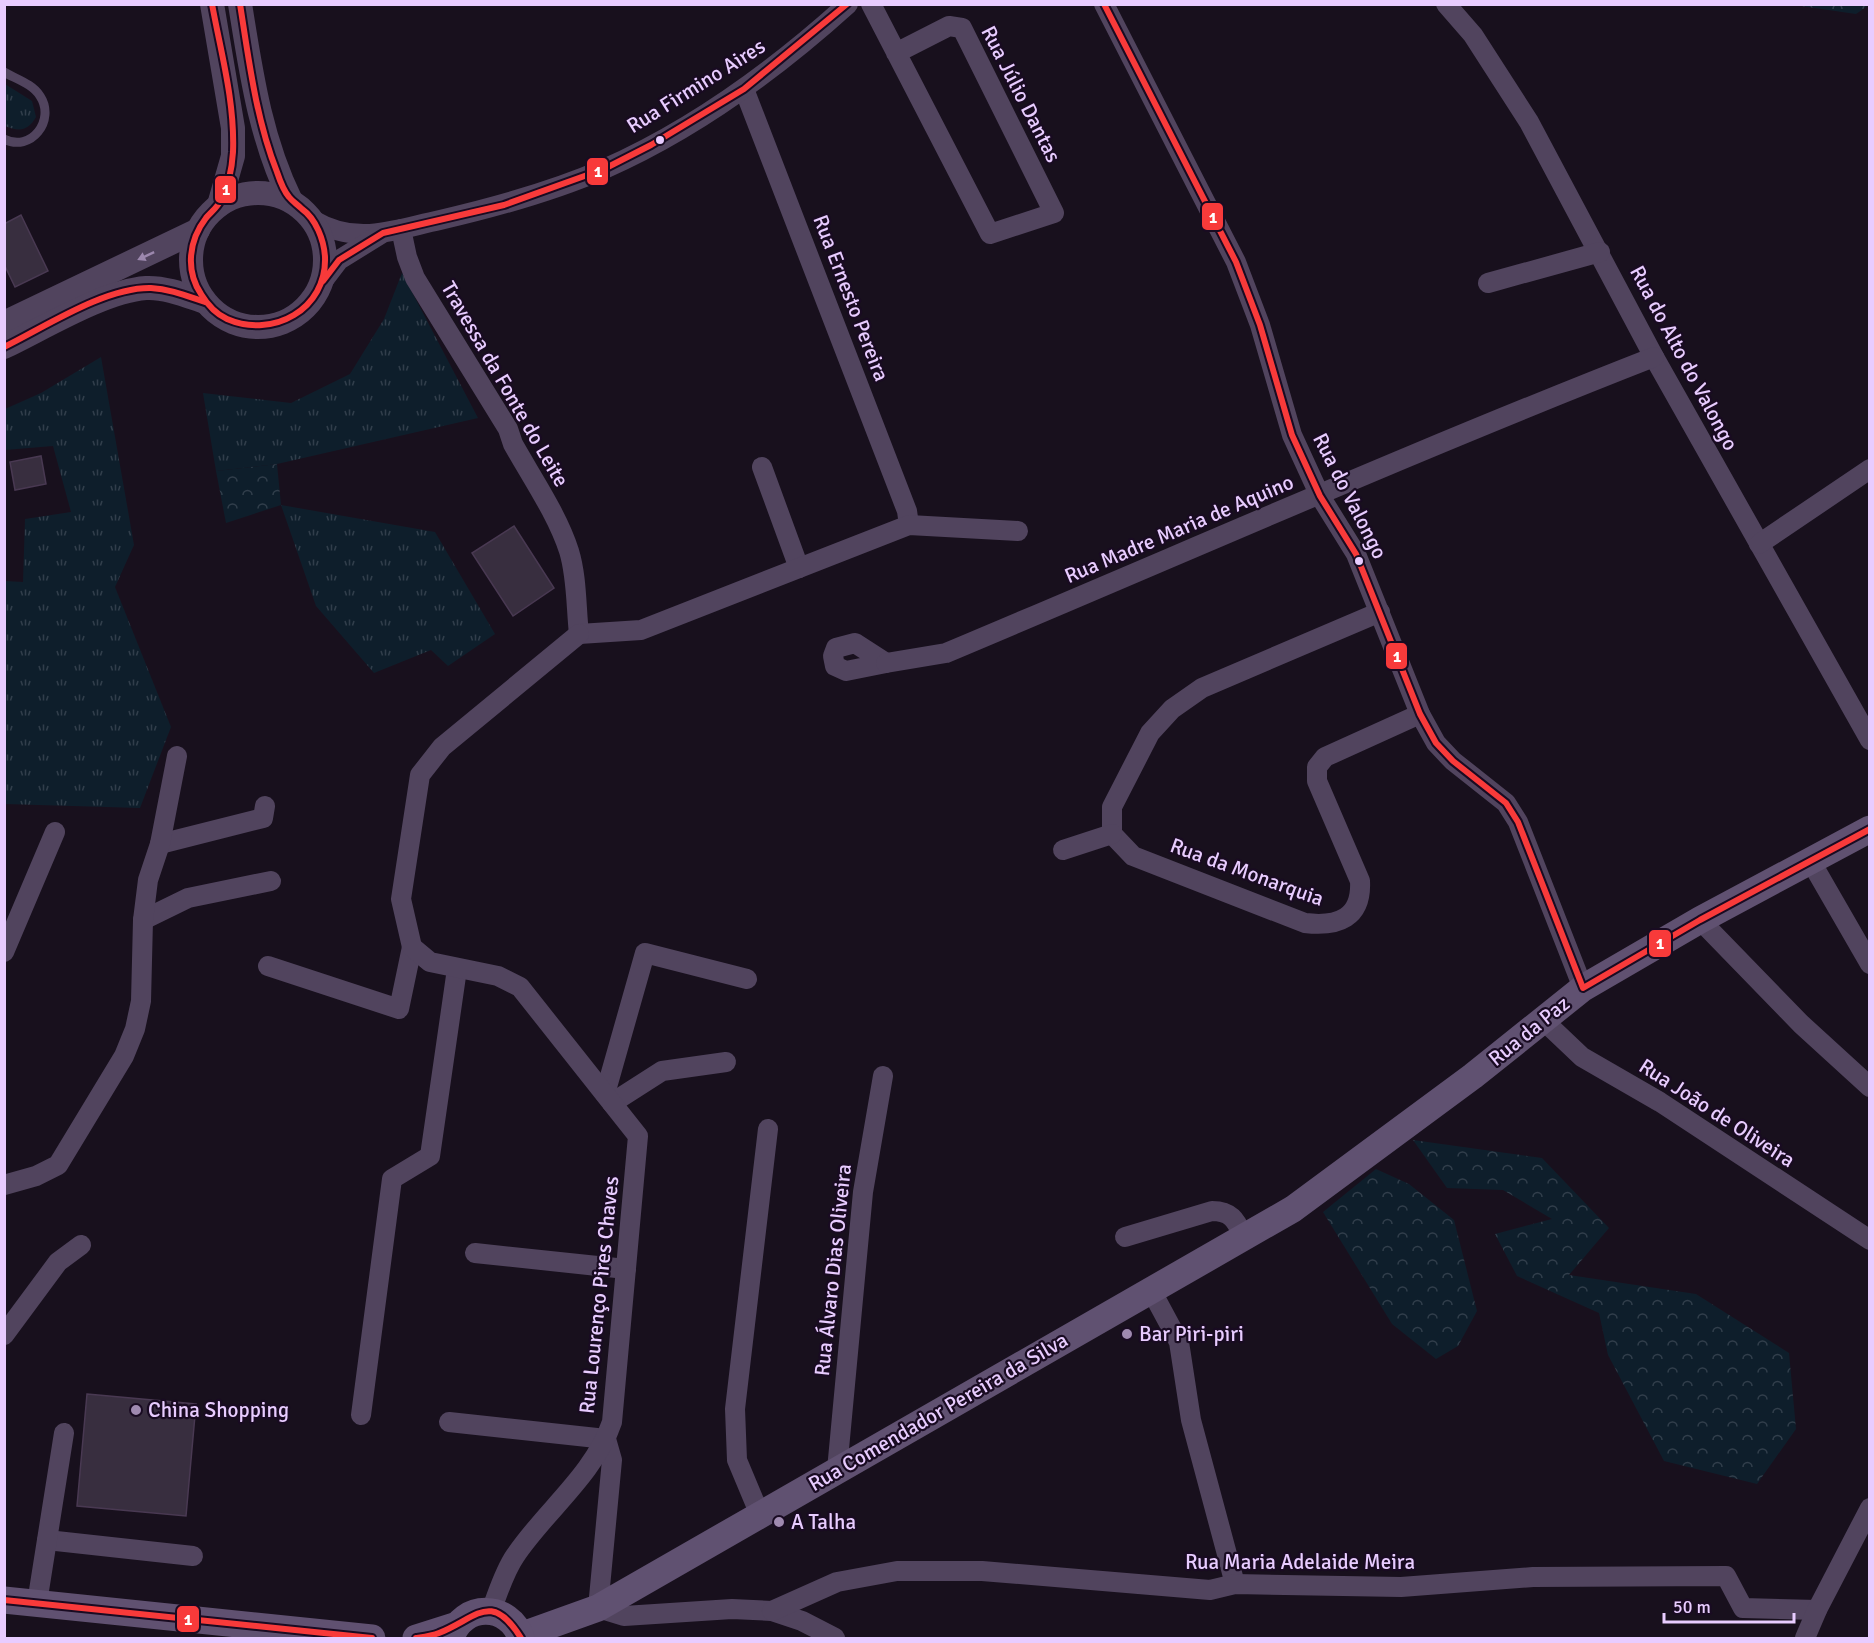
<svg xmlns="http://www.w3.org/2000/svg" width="1874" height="1643" font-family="Signika,sans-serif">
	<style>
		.grass { fill: url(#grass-tufts) }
		.forest { fill: url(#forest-crowns) }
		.building { fill: #382e3f; stroke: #493952; stroke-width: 1.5 }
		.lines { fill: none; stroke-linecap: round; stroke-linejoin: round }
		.service { stroke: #51445e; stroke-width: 9 }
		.minor { stroke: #51445e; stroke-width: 20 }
		.tertiary { stroke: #51445e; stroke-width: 24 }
		.secondary { stroke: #605171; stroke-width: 27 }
		.bus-1-casing { stroke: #190b22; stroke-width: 10 }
		.bus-1 { stroke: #f83a3a; stroke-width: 6 }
		.oneway { fill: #9c88ae }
		.bus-dot { fill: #e8ccff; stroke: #190b22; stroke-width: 2 }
		.poi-dot { fill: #9f8ab0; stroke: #190b22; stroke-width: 2 }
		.labels { text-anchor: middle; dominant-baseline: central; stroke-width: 4.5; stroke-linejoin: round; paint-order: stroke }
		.street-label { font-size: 21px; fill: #e8ccff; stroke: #190b22 }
		.poi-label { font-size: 21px; fill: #e8ccff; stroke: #190b22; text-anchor: start }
		.line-badge { stroke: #190b22; stroke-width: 2 }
		.badge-label { font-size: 16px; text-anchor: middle; font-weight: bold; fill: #fff }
	</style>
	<defs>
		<pattern id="grass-tufts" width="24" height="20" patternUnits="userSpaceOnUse" patternTransform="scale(1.5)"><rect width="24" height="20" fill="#0e1e2b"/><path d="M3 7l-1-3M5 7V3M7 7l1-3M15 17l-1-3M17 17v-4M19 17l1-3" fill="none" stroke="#313e4b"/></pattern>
		<pattern id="forest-crowns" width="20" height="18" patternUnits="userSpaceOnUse" patternTransform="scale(1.5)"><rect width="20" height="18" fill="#0e1e2b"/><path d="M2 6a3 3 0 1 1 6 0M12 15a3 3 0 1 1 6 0" fill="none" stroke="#313e4b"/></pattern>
	</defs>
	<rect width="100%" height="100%" fill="#18101d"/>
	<g class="grass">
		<path d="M5 84 32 101 36 117C28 131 19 132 5 126Z"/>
		<polygon points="402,273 478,418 277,464 216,471 203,393 291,403 350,374 384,319"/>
		<polygon points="101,357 134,545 115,587 171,727 140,808 5,804 5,581 23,582 25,519 71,512 53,446 5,450 5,409 41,393"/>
		<polygon points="281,505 435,532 495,634 448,666 431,650 374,673 316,606"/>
	</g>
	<g class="forest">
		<polygon points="1794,5 1869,5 1856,14"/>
		<polygon points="277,464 281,505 226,523 216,471"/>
		<polygon points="1413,1140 1542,1158 1609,1228 1569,1275 1696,1294 1789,1353 1796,1429 1757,1484 1664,1461 1608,1355 1599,1313 1517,1276 1495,1234 1552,1219 1503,1190 1447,1188"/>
		<polygon points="1376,1169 1409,1184 1454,1220 1477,1311 1458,1346 1436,1359 1392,1324 1323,1212"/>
	</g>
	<g class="building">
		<polygon points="21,215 48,271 15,287 4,264 4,224"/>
		<polygon points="41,456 46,484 15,490 10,462"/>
		<polygon points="514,526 554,588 513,616 472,553"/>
		<polygon points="87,1394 196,1404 186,1516 77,1506"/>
	</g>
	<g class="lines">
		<path class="service" d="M4 72C16 79 33 84 40 96 56 120 31 153 4 139"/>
		<g class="minor">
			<polyline points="871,4 990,234 1054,213 962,28 949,26 896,53"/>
			<polyline points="1104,4 1236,262 1260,325 1292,435 1320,496 1356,554 1420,714 1436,743 1453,761 1506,803 1518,822 1583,988"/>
			<polyline points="1446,4 1473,35 1529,122 1654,357 1870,740"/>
			<polyline points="744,89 907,511 909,525"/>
			<path d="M313 220C357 246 393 230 440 220 496 207 551 192 604 169 695 129 775 70 848 4"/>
			<path d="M401 229 407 257 415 278 508 429 513 444C532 478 557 514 569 551 577 577 576 607 579 634"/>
			<polyline points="323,281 339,260 381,234"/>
			<polyline points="1488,283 1600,252"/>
			<polyline points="762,467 799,568"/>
			<polyline points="1759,544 1870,469"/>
			<polyline points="579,634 641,630 909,525 1018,531"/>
			<polygon points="855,643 886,663 846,671 835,666 833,656 836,648"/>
			<path d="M886 663 946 653C1182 554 1416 450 1654 357"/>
			<path d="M1112 834 1133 856 1305 923C1338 927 1362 918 1360 881L1317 781V767L1325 757 1420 714"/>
			<polyline points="1112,834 1112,807 1150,733 1172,709 1202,688 1380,612"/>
			<polyline points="160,844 263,818 265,806"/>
			<polyline points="1063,850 1112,834"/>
			<polyline points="1810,860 1870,964"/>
			<polyline points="143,920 188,898 271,881"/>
			<polyline points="1700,920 1801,1024 1870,1087"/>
			<polyline points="4,952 55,832"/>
			<polyline points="268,966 399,1009 412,947"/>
			<polyline points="1543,1020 1582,1057 1660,1102 1870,1240"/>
			<polyline points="605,1094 645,953 747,979"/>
			<polyline points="612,1103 662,1071 726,1062"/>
			<polyline points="4,1185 36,1176 58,1165 124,1056 135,1029 141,1001 143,920 148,880 160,844 177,756"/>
			<path d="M1125 1237 1212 1211C1232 1211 1236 1221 1244 1237"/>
			<polyline points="475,1253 626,1269"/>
			<polyline points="1151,1290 1179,1342 1191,1420 1235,1584"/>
			<polyline points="4,1335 58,1262 81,1245"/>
			<polyline points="361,1415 392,1179 430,1156 457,969"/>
			<polyline points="449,1422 606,1439 612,1460 598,1608 624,1616 732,1609 772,1611 802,1621 835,1638"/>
			<polyline points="837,1470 863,1192 883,1076"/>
			<polyline points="760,1515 737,1460 735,1409 768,1129"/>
			<polyline points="47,1540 193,1556"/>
			<polyline points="37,1603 64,1433"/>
			<path d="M491 1611C498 1593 504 1572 515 1556 545 1511 594 1475 612 1422L638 1136 520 987 498 976 430 962 412 947 401 899 420 775 442 747 579 634"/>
			<polyline points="772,1611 837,1582 897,1571 982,1571 1210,1590 1235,1584 1401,1587 1533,1577 1726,1576 1743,1608 1817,1610"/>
			<polyline points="1805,1638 1817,1610 1870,1508"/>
		</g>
		<g class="tertiary">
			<polyline points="212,4 233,128 233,156 219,205"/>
			<path d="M240 4C251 72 260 138 291 201"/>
			<circle cx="258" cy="260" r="67"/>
			<polyline points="4,323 198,230"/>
			<path d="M4 347C44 328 104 291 146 288 166 287 187 296 205 302"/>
		</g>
		<g class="secondary">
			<polyline points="4,1600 372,1638"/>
			<polyline points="520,1636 598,1608 1293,1209 1473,1076 1583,988 1700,920 1870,829"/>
			<polyline points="416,1638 457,1625"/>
			<path d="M451 1638C462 1602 510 1603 521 1638"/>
		</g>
		<defs>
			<g id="bus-1">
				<path d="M212 4C221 53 235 102 233 152 232 168 228 187 221 200 217 208 211 212 206 218 189 240 185 270 201 294 207 304 216 314 227 319 273 339 327 309 325 257 324 240 316 219 302 209 297 204 293 202 289 197 283 190 280 181 277 172 256 119 249 61 240 4"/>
				<polyline points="1104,4 1236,262 1260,325 1292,435 1320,496 1356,554 1420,714 1436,743 1453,761 1506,803 1518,822 1583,988 1700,920 1870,829"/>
				<polyline points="323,281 339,260 383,233 504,205 604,169 651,145 744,89 847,4"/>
				<path d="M4 347C45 327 105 287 151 288 170 289 187 296 205 302"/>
				<polyline points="4,1600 372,1638"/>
				<path d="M416 1638C423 1637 432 1636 439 1633 477 1618 491 1590 521 1638"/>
			</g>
		</defs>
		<use href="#bus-1" class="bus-1-casing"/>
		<use href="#bus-1" class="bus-1"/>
	</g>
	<defs><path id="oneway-solid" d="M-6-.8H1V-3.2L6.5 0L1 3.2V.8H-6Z" transform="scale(1.5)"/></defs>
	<use class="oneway" href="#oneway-solid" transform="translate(146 256) rotate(155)"/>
	<g class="bus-dot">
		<circle cx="660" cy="140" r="5"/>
		<circle cx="1359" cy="561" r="5"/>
	</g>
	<g class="poi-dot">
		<circle cx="1127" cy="1334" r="6"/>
		<circle cx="136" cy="1410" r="6"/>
		<circle cx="779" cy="1522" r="6"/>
	</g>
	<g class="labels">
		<g class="street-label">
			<text transform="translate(696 86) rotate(-32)">Rua Firmino Aires</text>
			<text transform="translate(1021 94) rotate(63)">Rua Júlio Dantas</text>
			<text transform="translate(851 298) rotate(69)">Rua Ernesto Pereira</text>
			<text transform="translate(1684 358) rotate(62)">Rua do Alto do Valongo</text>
			<text transform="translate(505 384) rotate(60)">Travessa da Fonte do Leite</text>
			<text transform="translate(1350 496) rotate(63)">Rua do Valongo</text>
			<text transform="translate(1179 529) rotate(-23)">Rua Madre Maria de Aquino</text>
			<text transform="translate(1247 872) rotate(20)">Rua da Monarquia</text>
			<text transform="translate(1529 1031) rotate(-39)">Rua da Paz</text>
			<text transform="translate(1717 1113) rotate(33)">Rua João de Oliveira</text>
			<text transform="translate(833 1270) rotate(-84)">Rua Álvaro Dias Oliveira</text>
			<text transform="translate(599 1295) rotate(-84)">Rua Lourenço Pires Chaves</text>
			<text transform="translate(938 1412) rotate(-30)">Rua Comendador Pereira da Silva</text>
			<text x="1300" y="1562">Rua Maria Adelaide Meira</text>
		</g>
		<g class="poi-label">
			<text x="1139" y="1334">Bar Piri-piri</text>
			<text x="148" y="1410">China Shopping</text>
			<text x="791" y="1522">A Talha</text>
		</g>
	</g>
	<g class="line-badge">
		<rect x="586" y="157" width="23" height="29" rx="6" fill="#f83a3a"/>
		<rect x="214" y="175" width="23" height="29" rx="6" fill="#f83a3a"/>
		<rect x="1201" y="202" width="23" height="29" rx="6" fill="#f83a3a"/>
		<rect x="1385" y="642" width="23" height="28" rx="6" fill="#f83a3a"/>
		<rect x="1648" y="929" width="24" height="29" rx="6" fill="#f83a3a"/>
		<rect x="176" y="1605" width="24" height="28" rx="6" fill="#f83a3a"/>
	</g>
	<g class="badge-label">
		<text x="598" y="177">1</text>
		<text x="226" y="195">1</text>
		<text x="1213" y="223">1</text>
		<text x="1397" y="662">1</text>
		<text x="1660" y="949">1</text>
		<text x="188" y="1625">1</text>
	</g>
	<rect width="1874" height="1643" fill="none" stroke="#e8ccff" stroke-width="12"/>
	<path d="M1664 1613v9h130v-9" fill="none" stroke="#e8ccff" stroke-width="3"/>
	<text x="1673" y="1613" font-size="18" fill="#e8ccff" stroke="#190b22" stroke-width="4.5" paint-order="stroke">50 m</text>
</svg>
